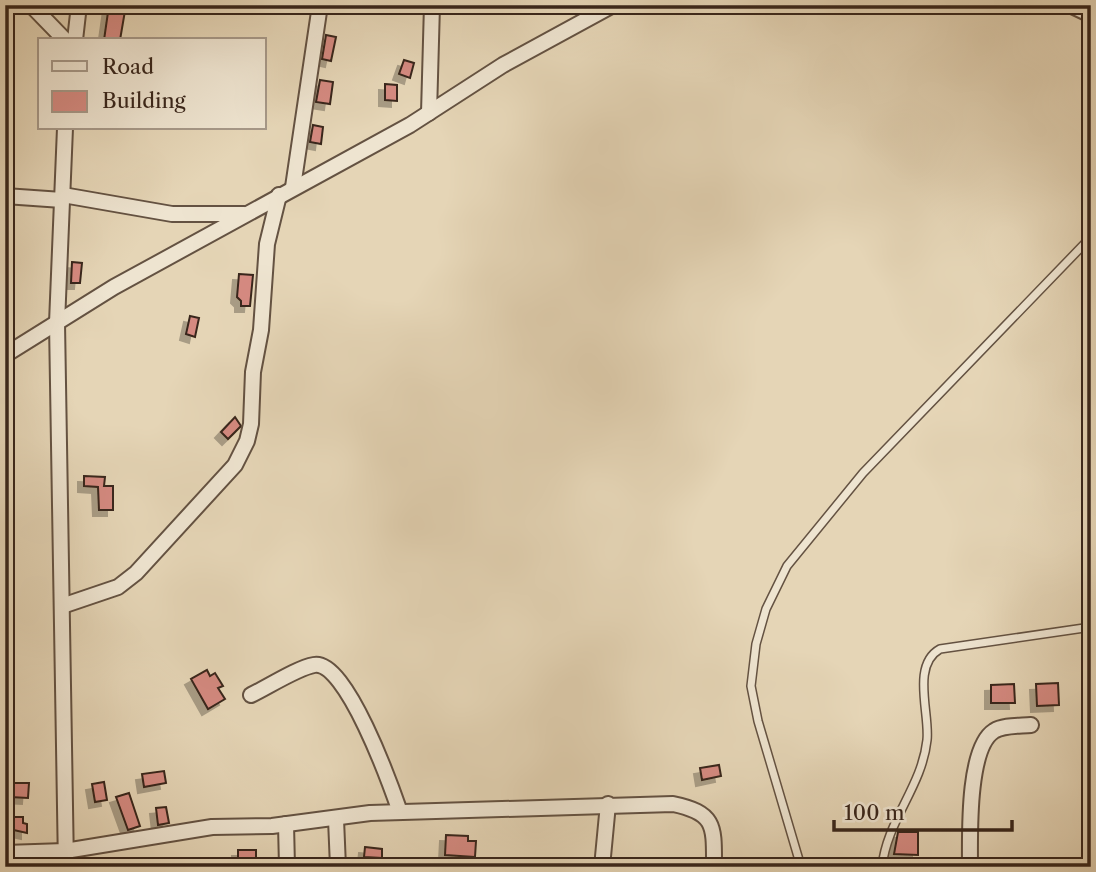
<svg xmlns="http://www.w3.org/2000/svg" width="1096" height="872" font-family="'Libre Caslon Text',serif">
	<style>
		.building { fill: #d58a81; stroke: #39261b; stroke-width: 2; filter: url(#shadow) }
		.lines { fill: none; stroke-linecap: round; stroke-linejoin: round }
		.lane-casing { stroke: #645242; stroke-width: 10 }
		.street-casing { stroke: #645242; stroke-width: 18 }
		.lane { stroke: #eee4d0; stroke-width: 7 }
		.street { stroke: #eee4d0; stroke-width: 14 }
	</style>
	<defs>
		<filter id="shadow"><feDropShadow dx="-6" dy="6" stdDeviation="0" flood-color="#0004"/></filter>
	</defs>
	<rect width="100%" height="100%" fill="#e5d5b6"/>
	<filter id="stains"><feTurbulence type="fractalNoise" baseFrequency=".00286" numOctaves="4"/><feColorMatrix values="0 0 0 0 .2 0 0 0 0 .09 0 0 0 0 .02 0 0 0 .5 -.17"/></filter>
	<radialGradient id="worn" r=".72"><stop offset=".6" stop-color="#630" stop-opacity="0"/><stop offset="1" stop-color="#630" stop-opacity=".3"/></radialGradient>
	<g class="building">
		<polygon points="109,5 126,5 120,40 104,40"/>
		<polygon points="326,35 336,37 331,61 322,59"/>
		<polygon points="404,60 414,63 410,78 399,74"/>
		<polygon points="320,80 333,82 330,104 316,102"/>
		<polygon points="385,84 397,85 397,101 385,100"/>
		<polygon points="313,125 323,127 321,144 310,142"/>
		<polygon points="72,262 82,263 80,283 71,283"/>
		<polygon points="239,274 253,275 250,306 241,306 241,301 237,297"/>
		<polygon points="190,316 199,318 195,337 186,334"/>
		<polygon points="235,417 241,426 228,439 221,432"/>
		<polygon points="84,476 105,477 104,486 113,486 113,510 99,510 98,487 84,486"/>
		<polygon points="207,670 210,676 215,673 223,686 218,688 225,699 208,709 191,679"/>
		<polygon points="1058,683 1059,705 1037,706 1036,684"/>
		<polygon points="1014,684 1015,703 991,703 991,685"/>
		<polygon points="719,765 721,776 702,780 700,768"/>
		<polygon points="164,771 166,783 144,787 142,774"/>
		<polygon points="104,782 107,800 95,802 92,784"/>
		<polygon points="11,783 29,783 28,798 10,797"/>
		<polygon points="129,793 140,826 128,830 116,797"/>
		<polygon points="166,807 169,823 158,825 156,808"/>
		<polygon points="10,817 23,817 23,823 27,824 27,833 9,829"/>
		<polygon points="898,832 918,832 918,855 894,854"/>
		<polygon points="446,835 468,836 468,841 476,841 475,857 445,855"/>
		<polygon points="365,847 382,849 382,858 364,857"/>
		<polygon points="238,850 256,850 256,861 238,862"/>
	</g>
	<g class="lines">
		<defs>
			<g id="lane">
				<polyline points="805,867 799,860 758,721 751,686 756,644 766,609 787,566 863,473 1091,237"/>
				<path d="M882 867C887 820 922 787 927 740 930 714 911 665 940 649L1091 627"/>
			</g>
			<g id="street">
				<polyline points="31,5 65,40"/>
				<polyline points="1070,5 1091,15"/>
				<polyline points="75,40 79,5"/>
				<polyline points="429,113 432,5"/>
				<polyline points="65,128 57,323 66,867"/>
				<polyline points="293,187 320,5"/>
				<polyline points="63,195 172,214 244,214"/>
				<polyline points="5,196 62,200"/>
				<polyline points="5,355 114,287 410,125 503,65 613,5"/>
				<polyline points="62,606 118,587 136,573 235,465 247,441 251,424 253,372 261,330 267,244 279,195"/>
				<path d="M251 695C268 687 297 668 314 665 346 659 391 786 400 812"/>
				<polyline points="336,819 338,867"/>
				<polyline points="286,824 287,867"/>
				<path d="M5 853 65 851 212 827 272 826 370 813 673 804C716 813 714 826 714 867"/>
				<polyline points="602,867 608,804"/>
				<path d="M970 867C970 837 967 748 994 731 1003 725 1019 726 1031 725"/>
			</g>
		</defs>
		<use href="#lane" class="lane-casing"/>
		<use href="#street" class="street-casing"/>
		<use href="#lane" class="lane"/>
		<use href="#street" class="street"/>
	</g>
	<rect width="1096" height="872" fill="none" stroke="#e5d5b6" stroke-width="28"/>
	<rect x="7" y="7" width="1082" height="858" fill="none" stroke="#39261b" stroke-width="3.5"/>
	<rect x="14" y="14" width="1068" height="844" fill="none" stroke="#39261b" stroke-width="2"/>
	<rect x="38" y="38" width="228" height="91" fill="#eee4d0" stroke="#a69888" stroke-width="2"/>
	<rect x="52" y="61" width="35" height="10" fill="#eee4d0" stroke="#a69888" stroke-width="2"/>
	<text x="102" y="74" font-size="21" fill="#39261b">Road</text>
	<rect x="52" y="91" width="35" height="21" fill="#d58a81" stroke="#a69888" stroke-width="2"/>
	<text x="102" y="108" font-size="21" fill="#39261b">Building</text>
	<path d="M834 820v10h178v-10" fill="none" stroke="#39261b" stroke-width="3.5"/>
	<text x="844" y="820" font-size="21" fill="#39261b" stroke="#eee4d0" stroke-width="5" paint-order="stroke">100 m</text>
	<rect width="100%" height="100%" filter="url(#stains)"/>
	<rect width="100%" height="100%" fill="url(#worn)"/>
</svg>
